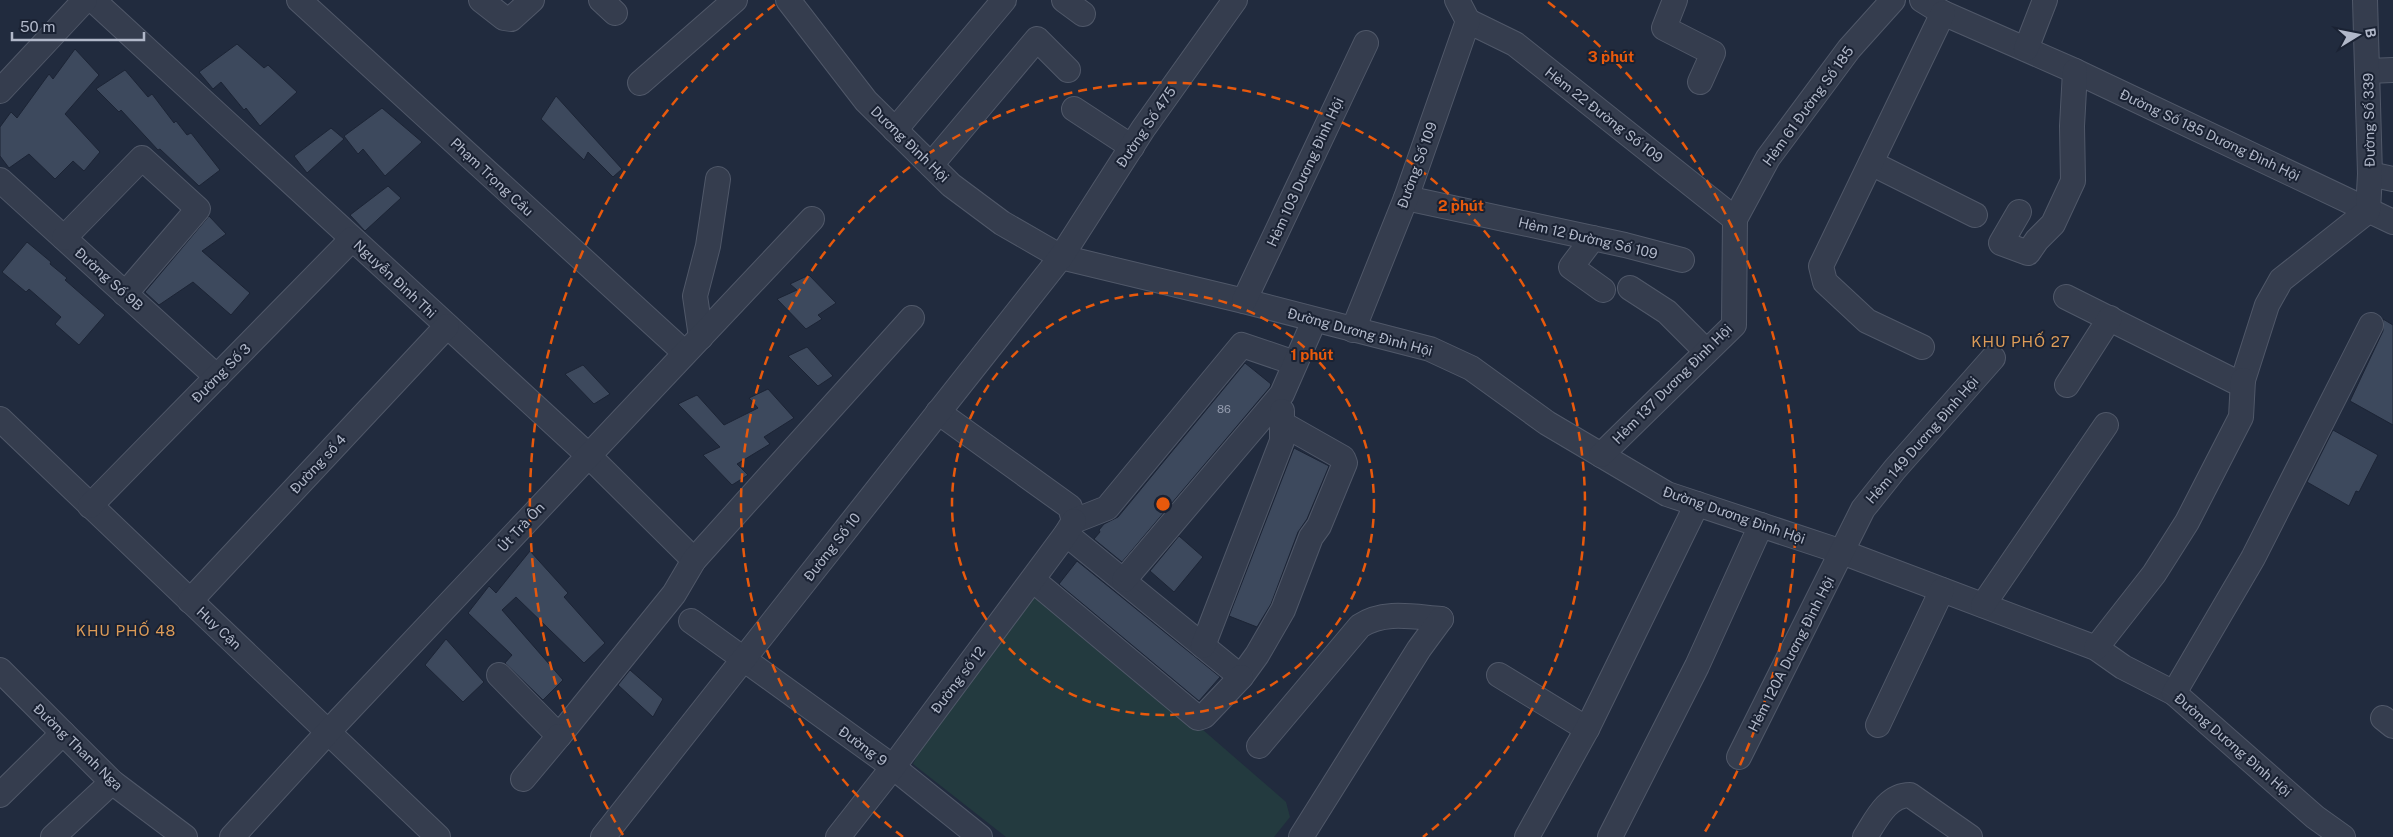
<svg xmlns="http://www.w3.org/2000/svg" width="2393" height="837" font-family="'Public Sans',sans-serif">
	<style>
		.green { fill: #233a3f }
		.building { fill: #3d495d; stroke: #1c2435 }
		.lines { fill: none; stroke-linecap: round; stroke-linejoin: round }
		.minor-casing { stroke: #505869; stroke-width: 26 }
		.minor { stroke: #353d4e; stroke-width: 24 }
		.ring { fill: none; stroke: #e8590c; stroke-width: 2.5; stroke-dasharray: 9 6 }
		.labels { text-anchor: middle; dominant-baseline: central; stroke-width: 4; stroke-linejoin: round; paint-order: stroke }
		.number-label { font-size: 11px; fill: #949cae }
		.street-label { font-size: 14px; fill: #b1b8c9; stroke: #1a2233 }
		.neighbourhood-label { font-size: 15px; letter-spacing: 1px; fill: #dd9c58; stroke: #1a2233 }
		.centre { fill: #e8590c; stroke: #1a2233; stroke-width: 2.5 }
		.ring-label { font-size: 15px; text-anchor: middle; font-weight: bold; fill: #e8590c; stroke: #1a2233; stroke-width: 4; stroke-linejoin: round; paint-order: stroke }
	</style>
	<rect width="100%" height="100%" fill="#212b3e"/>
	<polygon class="green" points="1042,590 1286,802 1290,817 1274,837 1006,837 913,764 924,742 1032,595"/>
	<g class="building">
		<polygon points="237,44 264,68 268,65 297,92 260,126 246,108 244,110 221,82 213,89 199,72"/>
		<polygon points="75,49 99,75 65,114 100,152 84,171 73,161 55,179 29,154 9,168 0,156 0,127 11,112 17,118 49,74 53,79"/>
		<polygon points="125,70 148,97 152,94 174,123 176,121 187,135 191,133 220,170 199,186 160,149 158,150 121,110 119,112 96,89"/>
		<polygon points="556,96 622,169 613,177 588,152 584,160 541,119"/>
		<polygon points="382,108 422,142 385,176 363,149 358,154 344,136"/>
		<polygon points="331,128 344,139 307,173 294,156"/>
		<polygon points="388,186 401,198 365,231 350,215"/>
		<polygon points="209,216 226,234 202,251 250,293 231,315 193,282 159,305 145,292"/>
		<polygon points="27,242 51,262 50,264 67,278 65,280 105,315 79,345 55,324 61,317 29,289 26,292 2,272"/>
		<polygon points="809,275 836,303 818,315 822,319 806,329 777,299 797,290 790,284"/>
		<polygon points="2383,319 2393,325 2393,425 2350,401 2383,331"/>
		<polygon points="807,347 833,376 818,386 788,356"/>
		<polygon points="1245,363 1271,384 1270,387 1122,562 1094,539 1100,532 1099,530 1104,524 1118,517"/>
		<polygon points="583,365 610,394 594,404 565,374"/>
		<polygon points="768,389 794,418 764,437 770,444 737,464 748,475 732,485 703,455 720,447 678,404 697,395 724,425 758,408 749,398"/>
		<polygon points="2333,430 2378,455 2359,492 2356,491 2349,506 2307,482"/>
		<polygon points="1294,448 1329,466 1307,519 1298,532 1271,604 1257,627 1229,616"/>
		<polygon points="1179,536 1203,557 1174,592 1150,571"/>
		<polygon points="530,551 568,593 564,597 605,643 584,663 516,597 502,610 563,680 543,700 505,663 512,655 468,613 489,586 496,593"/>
		<polygon points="1077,561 1220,677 1199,701 1059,584"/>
		<polygon points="446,639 484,682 463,702 425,665"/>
		<polygon points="630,670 663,699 653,717 618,685"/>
	</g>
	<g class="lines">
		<defs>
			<g id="minor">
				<polyline points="93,0 588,455 694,560"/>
				<polyline points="299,0 685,353"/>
				<polyline points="481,0 504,18 511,19 532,0"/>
				<polyline points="601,0 615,13"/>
				<polyline points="788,0 866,101 951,185 1002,223 1061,257 1244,301 1430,349 1471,368 1547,423 1667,494 1842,552 2096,648 2123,667 2174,693 2315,817 2343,837"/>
				<polyline points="1064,0 1083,14"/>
				<polyline points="1675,0 1664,28 1713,53 1700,82"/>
				<polyline points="1922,0 1943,13 2075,71 2393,222"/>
				<polyline points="1468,21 1515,44 1735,219"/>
				<polyline points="2026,49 2045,0"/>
				<polyline points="2368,71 2393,70"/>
				<polyline points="640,83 735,0"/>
				<polyline points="0,91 85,0"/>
				<polyline points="1074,109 1132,147"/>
				<polyline points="895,130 1004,0"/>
				<polyline points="1871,163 1975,215"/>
				<polyline points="931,165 1037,39 1068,70"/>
				<polyline points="2370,174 2393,179"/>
				<polyline points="0,180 217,377"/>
				<polyline points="1406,198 1625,245 1682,260"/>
				<polyline points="2019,212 2001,243 2028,253 2037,240 2053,224 2073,181 2072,126 2075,71"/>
				<polyline points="64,238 142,158 198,209 125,294"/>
				<polyline points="1593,238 1571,267 1603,290"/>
				<polyline points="1630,288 1667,312 1706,351"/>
				<polyline points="2066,297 2234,381 2243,380 2267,305 2281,280 2368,211 2370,174 2365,0"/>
				<polyline points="1244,301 1366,43"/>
				<polyline points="1353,330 1406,198 1468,21 1457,0"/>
				<polyline points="701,337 695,296 708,246 718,179"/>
				<polyline points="1922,347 1867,321 1825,282 1821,266 1943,13"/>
				<polyline points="2067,385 2110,318"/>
				<polyline points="938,412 1070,507 1074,521"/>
				<polyline points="0,419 438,837"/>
				<polyline points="1601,455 1734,325 1735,219 1768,158 1849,49 1893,0"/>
				<polyline points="90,506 352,239"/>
				<polyline points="1074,521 1107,508 1242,345 1295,363"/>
				<polyline points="1066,534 1241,677 1257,655 1283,610 1311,537 1319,526 1345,463 1343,458 1283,424"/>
				<polyline points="1033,580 1198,718 1204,716 1241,677"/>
				<polyline points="1124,580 1282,394 1314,321"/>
				<polyline points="190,601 447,326"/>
				<polyline points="1983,605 2106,425"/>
				<polyline points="691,621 893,767 980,837"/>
				<polyline points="1203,646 1282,441 1282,411"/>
				<polyline points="2096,648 2154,574 2187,522 2241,417 2243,380"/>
				<polyline points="0,670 112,782 185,837"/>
				<polyline points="499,675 559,736 674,594 694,560 912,318"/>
				<polyline points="1499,675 1587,729"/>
				<polyline points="2174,693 2253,558 2371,325"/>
				<polyline points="2383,718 2393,726"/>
				<polyline points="1878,725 1942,590"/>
				<path d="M1259 746 1360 626C1384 610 1414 617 1441 619"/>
				<polyline points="1739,757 1863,509 1895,469 1993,358"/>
				<polyline points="523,779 559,736"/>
				<polyline points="0,795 63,733"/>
				<polyline points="53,837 112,782"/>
				<polyline points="232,837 328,732 812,219"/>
				<polyline points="603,837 1061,257 1143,129 1235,0"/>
				<polyline points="838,837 893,767 1066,534 1074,521"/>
				<polyline points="1301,837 1419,649 1441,619"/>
				<polyline points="1527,837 1587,729 1697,504"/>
				<polyline points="1610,837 1697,666 1761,525"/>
				<path d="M1865 837C1876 820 1887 795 1910 795L1970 837"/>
			</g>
		</defs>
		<use href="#minor" class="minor-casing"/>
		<use href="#minor" class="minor"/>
	</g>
	<g class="ring">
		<circle cx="1163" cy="504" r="211"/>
		<path d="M903 837A422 422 0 1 1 1423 837"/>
		<path d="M623 835A633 633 0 0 1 778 2M1548 2A633 633 0 0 1 1703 835"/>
	</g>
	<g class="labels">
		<g class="number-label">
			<text x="1224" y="409">86</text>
		</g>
		<g class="street-label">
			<text transform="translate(1808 106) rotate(-54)">Hẻm 61 Đường Số 185</text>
			<text transform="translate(1604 115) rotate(38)">Hẻm 22 Đường Số 109</text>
			<text transform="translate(2369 120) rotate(-91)">Đường Số 339</text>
			<text transform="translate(1146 127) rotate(-56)">Đường Số 475</text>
			<text transform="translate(2210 135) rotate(25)">Đường Số 185 Dương Đình Hội</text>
			<text transform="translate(910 144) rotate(44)">Dương Đình Hội</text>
			<text transform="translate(1417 165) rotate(-70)">Đường Số 109</text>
			<text transform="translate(1305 172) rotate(-65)">Hẻm 103 Dương Đình Hội</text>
			<text transform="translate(492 177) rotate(43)">Phạm Trọng Cầu</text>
			<text transform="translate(1588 238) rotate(13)">Hẻm 12 Đường Số 109</text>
			<text transform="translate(109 279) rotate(42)">Đường Số 9B</text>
			<text transform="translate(395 279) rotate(43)">Nguyễn Đình Thi</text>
			<text transform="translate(1360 332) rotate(15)">Đường Dương Đình Hội</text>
			<text transform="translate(221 373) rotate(-45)">Đường Số 3</text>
			<text transform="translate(1672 384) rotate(-45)">Hẻm 137 Dương Đình Hội</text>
			<text transform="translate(1922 440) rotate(-49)">Hẻm 149 Dương Đình Hội</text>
			<text transform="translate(318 464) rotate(-47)">Đường số 4</text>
			<text transform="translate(1734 515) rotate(19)">Đường Dương Đình Hội</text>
			<text transform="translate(521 527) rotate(-47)">Út Trà Ôn</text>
			<text transform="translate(832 547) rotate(-52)">Đường Số 10</text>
			<text transform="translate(219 628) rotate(43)">Huy Cận</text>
			<text transform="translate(1791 654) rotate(-63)">Hẻm 120A Dương Đình Hội</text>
			<text transform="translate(958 680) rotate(-53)">Đường số 12</text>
			<text transform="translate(2233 745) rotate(41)">Đường Dương Đình Hội</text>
			<text transform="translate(863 746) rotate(36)">Đường 9</text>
			<text transform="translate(78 747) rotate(44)">Đường Thanh Nga</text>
		</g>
		<g class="neighbourhood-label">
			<text x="2021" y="341">KHU PHỐ 27</text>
			<text x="126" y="630">KHU PHỐ 48</text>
		</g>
	</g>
	<circle cx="1163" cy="504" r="8" class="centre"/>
	<g class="ring-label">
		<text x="1611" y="62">3 phút</text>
		<text x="1461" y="211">2 phút</text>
		<text x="1312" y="360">1 phút</text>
	</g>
	<g transform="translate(2358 35) rotate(80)" stroke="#1a2233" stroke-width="4" paint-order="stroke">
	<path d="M0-4L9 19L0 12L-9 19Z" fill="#b1b8c9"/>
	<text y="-8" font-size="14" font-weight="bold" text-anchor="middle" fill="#b1b8c9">B</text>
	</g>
	<path d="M12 32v8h132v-8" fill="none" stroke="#b1b8c9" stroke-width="2.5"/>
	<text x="20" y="32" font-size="15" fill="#b1b8c9" stroke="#1a2233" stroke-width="4" paint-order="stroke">50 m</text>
</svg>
